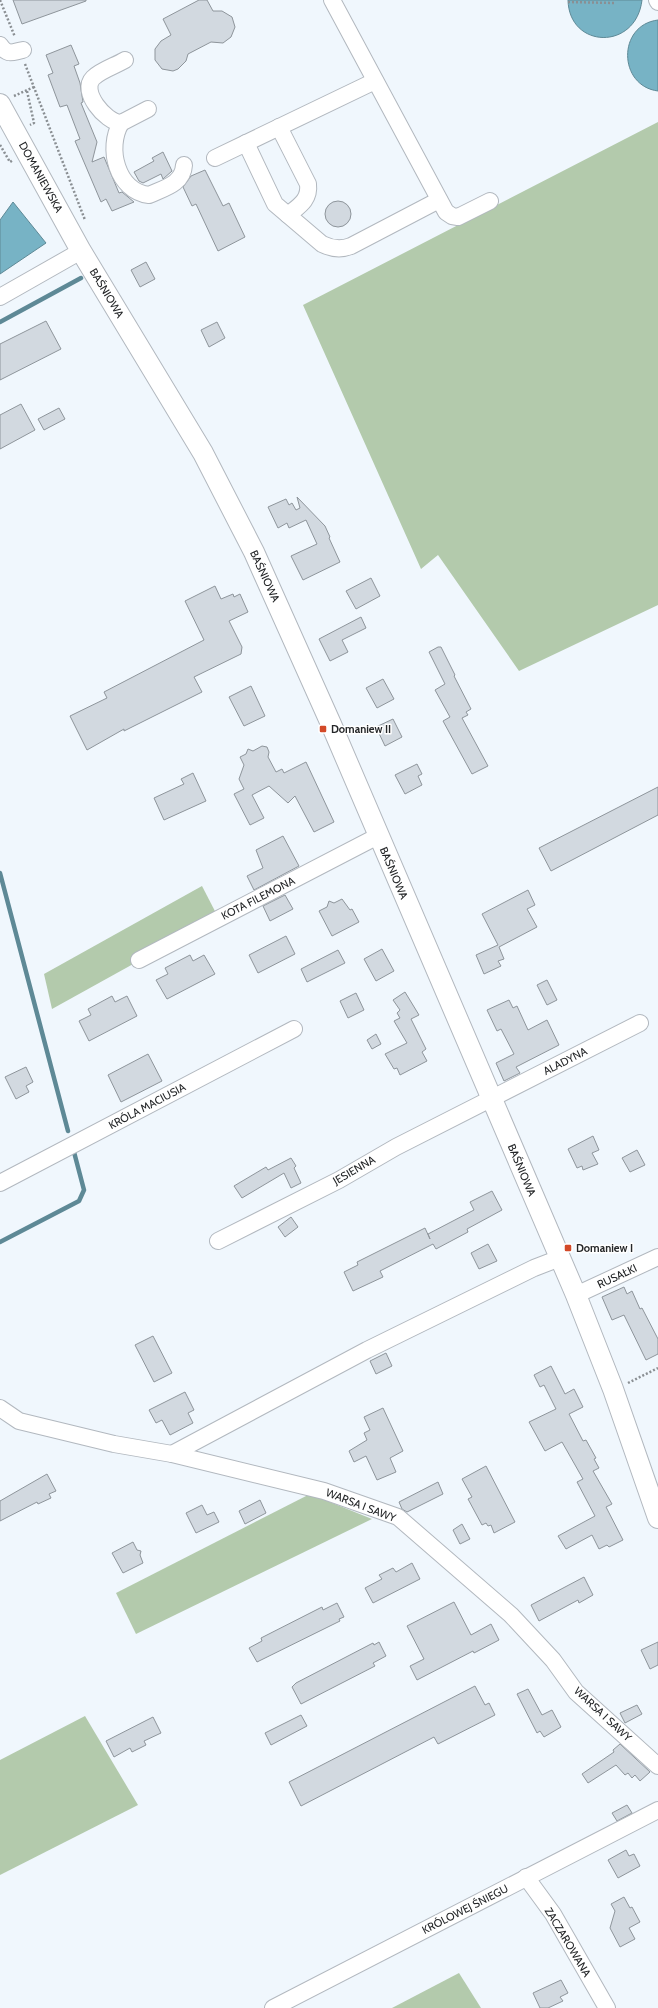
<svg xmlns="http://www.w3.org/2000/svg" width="658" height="2008" font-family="Cabin,sans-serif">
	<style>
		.green { fill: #b3caac }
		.water { fill: #77b3c5; stroke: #5e8996 }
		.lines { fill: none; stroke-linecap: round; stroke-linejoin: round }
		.stream { stroke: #5e8996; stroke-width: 4.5 }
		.building { fill: #d2d9e0; stroke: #8e959b }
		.minor-casing { stroke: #b2b8bf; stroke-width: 18 }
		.major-casing { stroke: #b2b8bf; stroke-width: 22 }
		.path { stroke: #8a8f93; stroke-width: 2.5; stroke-dasharray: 2 2; stroke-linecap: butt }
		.minor { stroke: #fff; stroke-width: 16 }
		.major { stroke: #fff; stroke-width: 20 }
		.poi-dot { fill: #d34928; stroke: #fff; stroke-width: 1.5 }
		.labels { text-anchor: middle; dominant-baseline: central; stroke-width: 3; stroke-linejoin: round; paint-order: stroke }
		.street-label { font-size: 11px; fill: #252729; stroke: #fff }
		.poi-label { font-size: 11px; font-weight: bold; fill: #252729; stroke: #fff; text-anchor: start }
	</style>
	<rect width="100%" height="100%" fill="#f0f7fd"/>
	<g class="green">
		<polygon points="658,122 658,605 519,671 438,555 421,569 303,305"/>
		<polygon points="202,886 218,917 52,1009 44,974"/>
		<polygon points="310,1494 372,1519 136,1634 116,1593"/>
		<polygon points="85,1716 138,1805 0,1875 0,1760"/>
		<polygon points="459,1973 481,2008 392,2008"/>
	</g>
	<g class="water">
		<path d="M568 0H642C636 51 569 49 568 0Z"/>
		<path d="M658 20V91C618 86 617 25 658 20Z"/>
		<polygon points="13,202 46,243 0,274 0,220"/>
	</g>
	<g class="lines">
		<g class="stream">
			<polyline points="0,322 81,278"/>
			<polyline points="0,873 68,1131"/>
			<polyline points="0,1242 79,1201 84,1190 74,1152"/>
		</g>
	</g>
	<g class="building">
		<polygon points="13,0 86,0 86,1 22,24"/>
		<polygon points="199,0 207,0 213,11 222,11 232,17 235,27 231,37 223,43 211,42 188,54 186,61 178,69 173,71 162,69 155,60 155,49 161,41 171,35 163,19"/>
		<polygon points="71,45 79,64 74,66 80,83 83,102 81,103 97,142 92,162 104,157 119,193 122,192 134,202 112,211 106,199 101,202 75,141 80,139 67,105 60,107 48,75 53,73 46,55"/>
		<polygon points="163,152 172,171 163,179 161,174 143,183 139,181 134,172 154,161 152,158"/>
		<polygon points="205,170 223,206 229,203 245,237 218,251 196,204 192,206 183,187 191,176"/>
		<circle cx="338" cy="214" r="13"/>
		<polygon points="146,262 155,279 140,287 131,270"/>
		<polygon points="46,321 61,349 0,380 0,344"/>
		<polygon points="217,322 225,338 209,347 201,330"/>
		<polygon points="21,404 35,430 0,449 0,415"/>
		<polygon points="59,408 65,419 44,430 38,419"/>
		<polygon points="297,497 325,526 330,537 329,538 340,562 303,580 291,556 317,544 306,520 289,528 287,523 278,528 268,507 286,499 289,505 292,503 296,510 300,508"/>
		<polygon points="371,578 380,596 356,609 346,591"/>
		<polygon points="215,586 221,599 233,594 234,597 240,594 248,612 229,621 242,647 241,654 194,677 202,692 124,731 124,729 87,750 70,716 107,698 104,692 204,640 185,601"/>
		<polygon points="361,617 366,628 342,640 348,652 330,661 319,639"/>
		<polygon points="438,647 441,647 455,675 454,676 471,709 466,712 468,715 462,718 488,766 472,774 443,721 450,717 435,690 445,684 429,652"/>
		<polygon points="383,679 394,699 377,708 366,688"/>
		<polygon points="251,686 265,716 244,726 229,697"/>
		<polygon points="393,719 402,737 385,746 376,727"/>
		<polygon points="262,746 267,747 269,752 268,757 276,772 282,769 284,773 306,762 334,822 314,832 295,796 288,803 269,786 252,795 264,818 250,825 234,794 244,789 239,779 244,765 240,757 246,754 248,749 253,751"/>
		<polygon points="417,764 422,774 418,776 422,785 405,794 395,775"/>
		<polygon points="193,773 206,801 164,820 154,798 184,784 181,779"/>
		<polygon points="658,787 658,815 551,871 539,848"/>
		<polygon points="283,836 299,866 254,890 247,876 263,868 256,850"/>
		<polygon points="528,890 535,905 527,909 537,927 499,947 504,959 498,961 501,966 484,974 476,955 498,945 482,914"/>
		<polygon points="285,895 293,909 270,921 263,906"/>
		<polygon points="342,899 350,910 352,909 359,922 332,936 319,911 327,907 329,901 334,903"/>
		<polygon points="286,936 295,954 258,973 249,955"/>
		<polygon points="382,949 394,971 376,981 364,959"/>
		<polygon points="338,950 345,963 307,982 301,969"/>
		<polygon points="190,955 193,961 204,955 215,974 167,999 156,980 168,974 165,968"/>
		<polygon points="547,980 557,1000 547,1005 537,985"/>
		<polygon points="405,992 419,1015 411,1019 426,1049 422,1052 427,1061 400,1075 397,1068 394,1069 385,1054 407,1043 394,1021 400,1018 397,1013 400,1010 393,1000"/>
		<polygon points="356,993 364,1010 348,1018 340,1001"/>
		<polygon points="112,996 115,1002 127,996 137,1016 89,1041 79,1021 91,1015 88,1009"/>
		<polygon points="509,1000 513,1008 517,1006 528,1030 547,1020 559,1045 516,1067 520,1073 504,1081 496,1063 514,1054 501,1029 497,1031 487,1010"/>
		<polygon points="376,1034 381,1044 372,1049 367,1040"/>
		<polygon points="148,1054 162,1081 121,1102 108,1075"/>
		<polygon points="26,1067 33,1082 26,1086 29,1092 16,1099 5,1077"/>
		<polygon points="593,1136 599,1150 592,1153 598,1164 583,1170 582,1166 577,1168 568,1149"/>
		<polygon points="637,1150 645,1165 630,1172 622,1158"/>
		<polygon points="291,1158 296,1166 294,1168 301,1183 291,1188 284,1173 242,1198 234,1186 266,1167 268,1170"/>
		<polygon points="492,1191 502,1210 467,1229 468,1232 436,1249 433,1244 380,1271 383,1277 353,1291 344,1272 358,1265 357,1262 425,1228 430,1239 428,1234 474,1210 470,1202"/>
		<polygon points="291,1217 298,1227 285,1237 278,1227"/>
		<polygon points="488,1244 497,1261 479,1269 471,1253"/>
		<polygon points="624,1287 627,1294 632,1291 640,1309 642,1308 658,1339 658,1354 646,1360 624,1315 612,1320 602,1297"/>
		<polygon points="153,1336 172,1373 154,1382 135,1345"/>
		<polygon points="386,1353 392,1366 376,1374 370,1361"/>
		<polygon points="551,1366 565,1394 574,1389 583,1407 569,1414 583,1441 586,1440 596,1458 594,1459 599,1468 593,1471 612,1504 606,1507 623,1540 609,1547 607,1545 599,1549 592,1535 566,1549 558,1536 595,1516 577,1482 583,1479 562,1442 545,1451 529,1422 556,1409 544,1385 540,1387 534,1375"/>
		<polygon points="185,1392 194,1410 188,1413 193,1423 170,1435 162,1420 156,1423 149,1410"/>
		<polygon points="383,1408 403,1451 390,1458 396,1472 377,1480 366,1456 354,1462 349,1451 367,1440 364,1433 370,1430 364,1417"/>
		<polygon points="486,1466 515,1522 494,1533 491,1525 488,1526 486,1523 482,1525 468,1499 472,1497 462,1479"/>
		<polygon points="47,1474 56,1491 49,1494 51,1498 38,1504 37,1502 0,1521 0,1501"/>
		<polygon points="438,1482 443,1494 407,1512 402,1509 399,1502"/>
		<polygon points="260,1500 266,1513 245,1524 239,1511"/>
		<polygon points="202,1505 207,1515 214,1512 219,1522 196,1533 186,1513"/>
		<polygon points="462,1524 470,1539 460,1544 453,1530"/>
		<polygon points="133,1542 137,1550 141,1551 140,1555 143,1563 123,1573 112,1553"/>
		<polygon points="412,1563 420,1579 373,1603 365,1588 382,1579 379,1575 393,1568 396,1572"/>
		<polygon points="584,1577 593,1595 579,1603 578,1600 539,1621 531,1605"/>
		<polygon points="454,1602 471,1635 491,1624 499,1640 474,1653 473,1651 417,1680 410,1666 424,1659 407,1626"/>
		<polygon points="337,1603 344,1617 339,1619 340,1621 257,1662 249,1648 262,1641 261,1638 322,1607 323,1610"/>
		<polygon points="379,1642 386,1656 373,1663 375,1666 301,1704 292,1687 296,1683 373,1643 374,1645"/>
		<polygon points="658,1642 658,1665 650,1669 641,1650"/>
		<polygon points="475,1686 485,1705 489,1703 495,1715 438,1744 434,1737 301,1806 289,1782"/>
		<polygon points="528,1689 542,1715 552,1710 561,1727 544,1737 540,1731 537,1733 517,1694"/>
		<polygon points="637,1705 642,1714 625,1723 620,1713"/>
		<polygon points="301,1715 307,1726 271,1745 265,1733"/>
		<polygon points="153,1717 161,1733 144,1741 146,1745 132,1752 130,1748 114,1757 106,1741"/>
		<polygon points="620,1744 650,1772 640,1781 635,1775 632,1778 628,1773 625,1775 616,1765 588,1783 582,1774 614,1752 613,1750"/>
		<polygon points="627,1805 632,1813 617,1821 612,1813"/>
		<polygon points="626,1850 629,1856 634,1854 640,1866 618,1878 608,1860"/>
		<polygon points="624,1897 630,1908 632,1907 640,1922 629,1928 635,1939 620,1947 610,1928 615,1911 611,1904"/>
		<polygon points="561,1980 568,1993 560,1997 563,2001 548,2008 540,2008 533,1993"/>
	</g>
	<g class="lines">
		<defs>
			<g id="minor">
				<polyline points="332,0 446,212 452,216 458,217 490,201"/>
				<polyline points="657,0 658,2"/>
				<path d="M0 45C8 56 12 52 23 50"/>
				<path d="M125 60C115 66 101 70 93 78 80 91 105 122 121 123L148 109"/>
				<path d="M121 123C106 148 117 191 149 195 164 188 183 184 184 165"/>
				<path d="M279 127 308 184C310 200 299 206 288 215"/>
				<path d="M246 143 275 204 322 244C332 249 341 250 351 246L439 200"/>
				<polyline points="215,158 375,81"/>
				<polyline points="0,297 81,251"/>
				<polyline points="139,960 378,836"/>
				<polyline points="0,1183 294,1029"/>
				<polyline points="218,1241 339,1180 396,1147 640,1023"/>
				<polyline points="576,1295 658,1257"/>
				<polyline points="0,1408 19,1421 114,1444 172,1454 324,1491 398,1517 511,1615 553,1660 576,1692 658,1766"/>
				<polyline points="172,1454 367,1350 534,1268 560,1258"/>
				<polyline points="526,1877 553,1914 607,2008"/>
				<polyline points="273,2008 658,1810"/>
			</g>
			<polyline id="major" points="0,104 81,251 203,453 254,552 331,724 576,1295 613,1389 658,1518"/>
		</defs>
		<use href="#minor" class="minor-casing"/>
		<use href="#major" class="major-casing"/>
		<g class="path">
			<polyline points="0,0 15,37"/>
			<polyline points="568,2 614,3"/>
			<polyline points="25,64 85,220"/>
			<polyline points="27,91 34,123 30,125"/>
			<polyline points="14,96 34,87"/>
			<polyline points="0,145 10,162 13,160"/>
			<polyline points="628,1383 658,1368"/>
		</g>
		<use href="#minor" class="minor"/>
		<use href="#major" class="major"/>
	</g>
	<g class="poi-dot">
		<rect x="319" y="725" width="8" height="8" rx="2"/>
		<rect x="564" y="1244" width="8" height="8" rx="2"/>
	</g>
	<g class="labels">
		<g class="street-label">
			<text transform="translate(41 177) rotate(61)">DOMANIEWSKA</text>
			<text transform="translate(107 293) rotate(59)">BAŚNIOWA</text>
			<text transform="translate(265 576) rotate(65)">BAŚNIOWA</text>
			<text transform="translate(394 873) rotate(67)">BAŚNIOWA</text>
			<text transform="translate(258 898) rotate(-27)">KOTA FILEMONA</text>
			<text transform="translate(565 1061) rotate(-27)">ALADYNA</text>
			<text transform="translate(147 1106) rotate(-28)">KRÓLA MACIUSIA</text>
			<text transform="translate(354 1170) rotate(-30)">JESIENNA</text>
			<text transform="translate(522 1170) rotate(67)">BAŚNIOWA</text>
			<text transform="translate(617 1276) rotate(-25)">RUSAŁKI</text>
			<text transform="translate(361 1505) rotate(21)">WARSA I SAWY</text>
			<text transform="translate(603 1714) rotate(43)">WARSA I SAWY</text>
			<text transform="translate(465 1909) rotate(-27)">KRÓLOWEJ ŚNIEGU</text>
			<text transform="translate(568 1942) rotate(59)">ZACZAROWANA</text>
		</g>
		<g class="poi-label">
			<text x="331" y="729">Domaniew II</text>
			<text x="576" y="1248">Domaniew I</text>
		</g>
	</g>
</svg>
